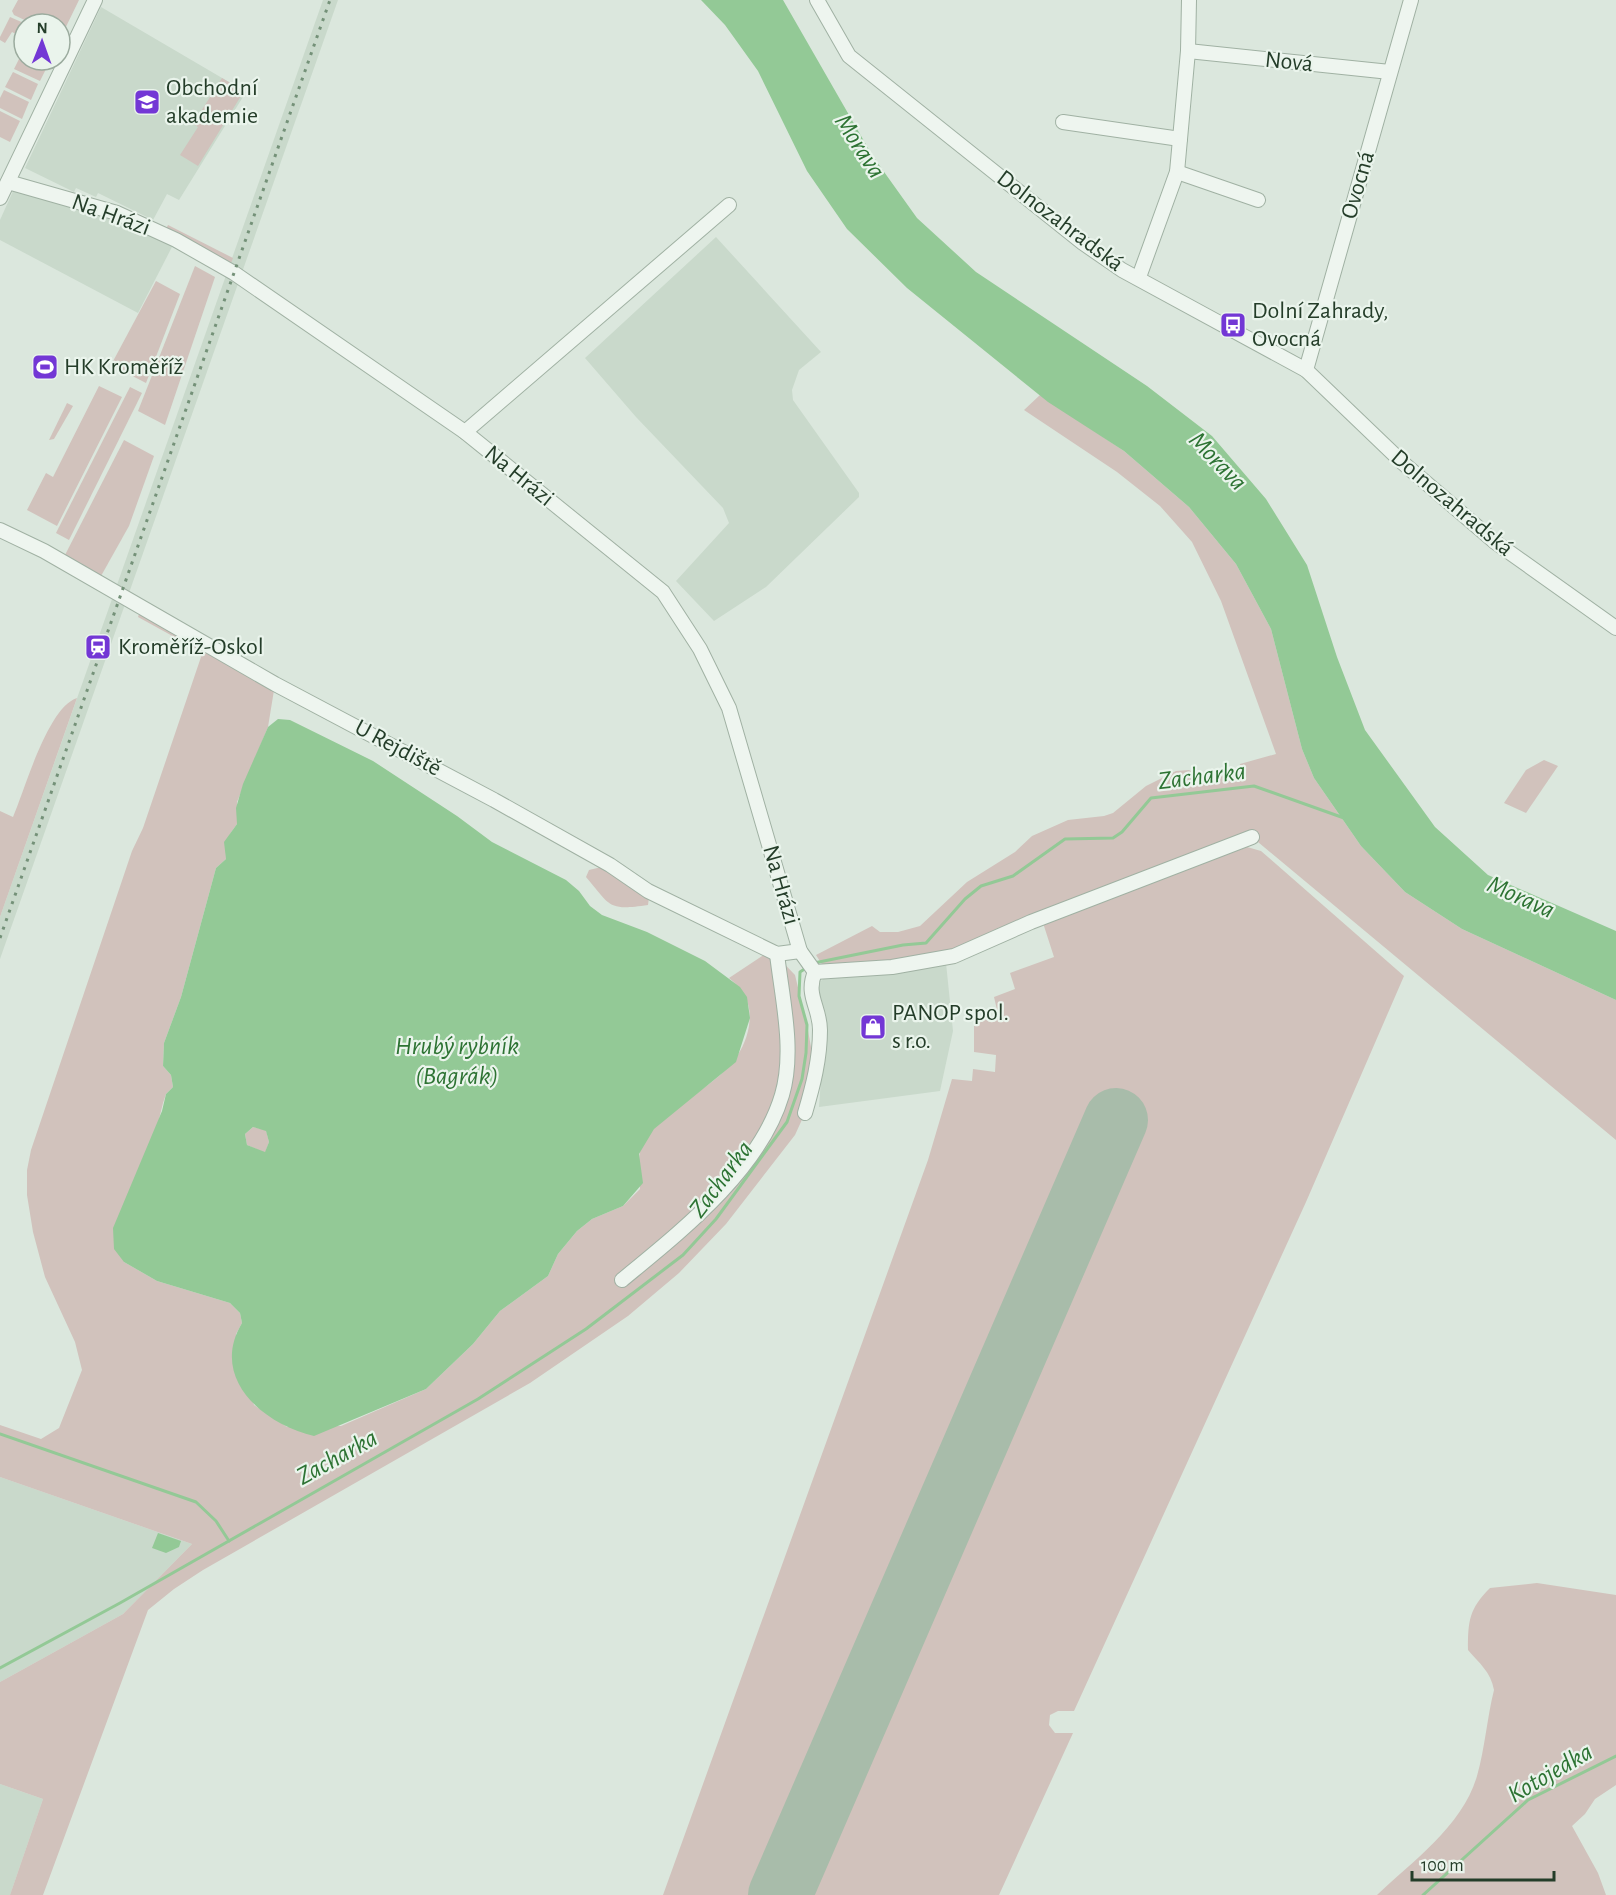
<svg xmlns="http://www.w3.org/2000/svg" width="1616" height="1895" font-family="'Alegreya Sans',sans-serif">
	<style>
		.built { fill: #c9d9cb }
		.green { fill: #d1c2bc }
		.water { fill: #93c996; fill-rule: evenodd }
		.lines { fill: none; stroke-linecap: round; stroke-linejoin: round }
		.stream { stroke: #93c996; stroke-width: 3 }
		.runway { stroke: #a8bcaa; stroke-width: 64 }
		.minor-casing { stroke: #a0b1a3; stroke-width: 16 }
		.minor { stroke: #eef5ef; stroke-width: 14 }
		.rail { stroke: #749178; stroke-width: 3; stroke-dasharray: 3 6; stroke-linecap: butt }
		.labels { text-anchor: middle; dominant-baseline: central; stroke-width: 4.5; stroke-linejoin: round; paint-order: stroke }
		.street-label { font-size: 24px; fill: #243d29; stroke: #eaf4ec }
		.poi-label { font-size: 24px; fill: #243d29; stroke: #eaf4ec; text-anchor: start }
		.water-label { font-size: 26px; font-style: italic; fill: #2d7333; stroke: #eaf4ec }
	</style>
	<rect width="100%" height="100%" fill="#dbe7dd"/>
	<g class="built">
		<polygon points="323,0 338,0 0,959 0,917"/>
		<polygon points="101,7 246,92 179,200 167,194 153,220 98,193 96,197 76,188 74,192 25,168"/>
		<polygon points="14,189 99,213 174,243 138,313 0,240 0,220"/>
		<polygon points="716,237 821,352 799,370 792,390 793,400 859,493 859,497 766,587 714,621 676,581 729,523 723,508 636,417 585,358"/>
		<polygon points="946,963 953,1031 940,1091 819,1107 822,1065 813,987 831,973"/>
		<polygon points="0,1477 192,1544 123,1614 0,1682"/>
		<polygon points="0,1784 43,1799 10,1895 0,1895"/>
	</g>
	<g class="green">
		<polygon points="18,0 79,0 61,37 60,24 33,24 14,15 12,11"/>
		<polygon points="10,17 26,24 24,38 12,32 5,43 0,40 0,37"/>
		<polygon points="22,53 24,60 37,60 48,65 40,81 14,69"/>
		<polygon points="13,72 38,84 31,100 5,87"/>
		<polygon points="222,78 244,91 198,166 180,155 198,127 193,124"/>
		<polygon points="4,90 29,102 22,119 0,108 0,98"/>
		<polygon points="0,111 20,121 10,142 0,137"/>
		<polygon points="168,225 233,258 230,266 166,229"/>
		<polygon points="195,266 215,277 165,425 138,411"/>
		<polygon points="156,281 180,294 146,383 111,365"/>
		<polygon points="99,386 122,397 57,526 27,510 46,473 53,477"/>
		<polygon points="130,387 142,393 69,540 56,533"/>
		<polygon points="1040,395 1124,451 1189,507 1236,564 1271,629 1302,749 1314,778 1361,846 1405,892 1462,929 1616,1000 1616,1140 1252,837 949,952 865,964 823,966 816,955 872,926 880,932 898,932 920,926 967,882 1015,852 1032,836 1068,820 1104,816 1113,813 1146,786 1176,771 1189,770 1201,777 1210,778 1226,775 1239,768 1240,764 1276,754 1221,601 1192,542 1160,506 1117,472 1024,410"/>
		<polygon points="67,403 73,406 54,439 49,440"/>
		<polygon points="124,440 154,456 129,526 101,576 65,555"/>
		<path d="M139 614 155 616 275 684 268 727 237 802V824C226 839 226 841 226 859L216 868 181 997 164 1043 163 1066 171 1075 173 1087 166 1094 163 1103 124 1262 157 1281 230 1303 240 1313 242 1323 236 1334 254 1405 287 1427 341 1426 426 1389 473 1344 500 1311 548 1276 558 1254 577 1231 592 1219 623 1206 640 1189C640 1177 637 1159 641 1148 664 1096 738 1089 749 1026 752 1005 746 992 729 978L771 950 795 975 807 1025 813 1058 805 1113 795 1135 726 1224 679 1273 628 1316 530 1383 203 1570 174 1589 148 1610 43 1895H10L43 1799 0 1784V1682L123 1614 192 1544 0 1477V1425L41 1439 59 1428 82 1370 75 1342 45 1277 33 1232 27 1195V1170L31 1150 132 851 143 828 201 657 196 649 138 617Z"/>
		<path d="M77 698 0 917V811L13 817C25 789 48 707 77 698Z"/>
		<polygon points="1544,760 1558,766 1526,813 1504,803 1526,770"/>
		<polygon points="1247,847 1261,851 1404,976 1306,1202 1074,1711 1058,1711 1050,1715 1049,1725 1055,1733 1073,1733 999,1895 805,1895 1139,1127 1098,1110 756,1895 663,1895 928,1160 952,1079 972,1081 973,1069 995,1072 996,1055 974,1052 974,1024 998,1014 994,997 1015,989 1010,973 1054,957 1043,923"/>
		<path d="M610 865 649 897 648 905C607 911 611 906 586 877L589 870Z"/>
		<polygon points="253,1127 266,1130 269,1142 265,1153 247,1145 245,1134"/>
		<path d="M1537 1583 1616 1595V1785L1595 1799 1585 1814 1572 1826 1598 1873 1606 1895H1377C1413 1861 1463 1825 1477 1776 1485 1748 1487 1718 1494 1690 1491 1672 1479 1663 1468 1650 1468 1621 1469 1609 1490 1588Z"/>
	</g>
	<g class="water">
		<polygon points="701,0 783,0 872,155 917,218 976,272 1147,386 1212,436 1266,499 1307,565 1337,657 1365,730 1435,827 1488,875 1616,931 1616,1000 1462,929 1405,892 1361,846 1314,778 1302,749 1271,629 1236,564 1189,507 1124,451 1048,402 907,288 847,229 807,171 758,71 725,25"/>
		<path d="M278 719 290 720 373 761 457 816 492 842 566 880 579 891 590 906 602 915 647 932 705 961 740 987 747 997 750 1018 736 1062 654 1129 639 1154 643 1183 623 1206 592 1219 577 1231 558 1254 548 1276 500 1311 473 1344 426 1389 314 1436C263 1424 209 1378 242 1323L240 1313 230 1303 157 1281 124 1262 114 1249 113 1228 162 1111 166 1094 173 1087 171 1075 163 1066 164 1043 181 997 216 868 226 859 224 842 237 824 236 808 243 784 268 727ZM253 1127 266 1131 269 1142 265 1152 247 1145 245 1134Z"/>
		<polygon points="158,1533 181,1541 179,1547 166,1553 152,1548"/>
	</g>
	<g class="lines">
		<g class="stream">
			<polyline points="814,963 903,945 926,943 965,899 981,886 1013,876 1065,839 1113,838 1122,832 1151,798 1254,786 1344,818"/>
			<polyline points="0,1434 196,1502 216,1521 229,1541"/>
			<polyline points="0,1668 120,1603 478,1399 586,1329 683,1255 716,1219 787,1122 802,1079 806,1053 807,1025 799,996 800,972 806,968"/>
			<polyline points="1423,1895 1528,1800 1616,1756"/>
		</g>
		<polyline class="runway" points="780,1895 1116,1120"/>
		<defs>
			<g id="minor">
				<polyline points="817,0 849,56 1083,243 1122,270 1306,370 1403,463 1495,542 1616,628"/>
				<polyline points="1188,51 1390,72"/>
				<polyline points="1063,122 1180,139"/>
				<polyline points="1177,172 1258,200"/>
				<polyline points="8,182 117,213 176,240 234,273 465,432 663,592 700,649 729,708 800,951 815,972"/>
				<polyline points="0,198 95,0"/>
				<polyline points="1139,277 1177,172 1188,51 1189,0"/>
				<polyline points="1306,370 1411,0"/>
				<polyline points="465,432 729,205"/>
				<polyline points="0,530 44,551 275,684 494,800 610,865 648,891 777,954 800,951"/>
				<polyline points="815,972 892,967 954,956 1031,922 1252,837"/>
				<path d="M805 1113C813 1086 820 1059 820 1030 820 1007 805 995 815 972"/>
				<path d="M622 1280C680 1232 760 1170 782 1095 795 1051 782 998 777 954"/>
			</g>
		</defs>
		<use href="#minor" class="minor-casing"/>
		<use href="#minor" class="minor"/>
		<polyline class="rail" points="0,938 330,0"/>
	</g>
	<defs>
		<symbol id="school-square" viewBox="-11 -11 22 22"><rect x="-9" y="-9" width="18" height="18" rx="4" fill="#7337d5" stroke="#eaf4ec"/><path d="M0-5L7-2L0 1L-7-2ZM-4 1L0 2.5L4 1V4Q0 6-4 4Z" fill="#fff"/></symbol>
		<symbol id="bus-square" viewBox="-11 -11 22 22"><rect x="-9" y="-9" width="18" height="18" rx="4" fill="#7337d5" stroke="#eaf4ec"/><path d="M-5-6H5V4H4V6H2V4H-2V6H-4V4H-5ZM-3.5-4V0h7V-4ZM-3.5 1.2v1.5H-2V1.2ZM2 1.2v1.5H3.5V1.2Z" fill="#fff"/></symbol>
		<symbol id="stadium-square" viewBox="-11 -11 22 22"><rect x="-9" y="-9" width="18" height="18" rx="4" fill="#7337d5" stroke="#eaf4ec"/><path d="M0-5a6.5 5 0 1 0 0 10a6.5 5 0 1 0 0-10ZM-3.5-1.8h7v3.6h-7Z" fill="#fff"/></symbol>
		<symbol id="station-square" viewBox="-11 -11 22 22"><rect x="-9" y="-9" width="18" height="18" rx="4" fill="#7337d5" stroke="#eaf4ec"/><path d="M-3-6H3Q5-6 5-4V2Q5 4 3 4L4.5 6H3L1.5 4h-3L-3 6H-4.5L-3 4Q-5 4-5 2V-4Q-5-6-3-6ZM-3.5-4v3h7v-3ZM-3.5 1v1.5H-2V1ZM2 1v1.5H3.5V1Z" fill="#fff"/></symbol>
		<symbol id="shop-square" viewBox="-11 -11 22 22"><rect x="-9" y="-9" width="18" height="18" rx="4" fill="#7337d5" stroke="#eaf4ec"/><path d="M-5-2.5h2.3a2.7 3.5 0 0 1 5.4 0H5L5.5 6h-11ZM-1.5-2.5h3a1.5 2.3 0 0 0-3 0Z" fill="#fff"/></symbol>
	</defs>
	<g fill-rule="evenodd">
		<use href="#school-square" x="132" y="87" width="30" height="30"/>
		<use href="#bus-square" x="1218" y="310" width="30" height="30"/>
		<use href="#stadium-square" x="30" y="352" width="30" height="30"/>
		<use href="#station-square" x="83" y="632" width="30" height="30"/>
		<use href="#shop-square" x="858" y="1012" width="30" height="30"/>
	</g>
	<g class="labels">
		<g class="street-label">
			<text transform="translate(1289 62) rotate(6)">Nová</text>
			<text transform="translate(1358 185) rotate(-74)">Ovocná</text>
			<text transform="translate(111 215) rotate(20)">Na Hrázi</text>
			<text transform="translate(1060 221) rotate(37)">Dolnozahradská</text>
			<text transform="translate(519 476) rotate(39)">Na Hrázi</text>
			<text transform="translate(1452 503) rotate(40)">Dolnozahradská</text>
			<text transform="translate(398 748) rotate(28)">U Rejdiště</text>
			<text transform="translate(781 885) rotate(74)">Na Hrázi</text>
		</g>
		<g class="poi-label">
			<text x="166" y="88">Obchodní<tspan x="166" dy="28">akademie</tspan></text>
			<text x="1252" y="311">Dolní Zahrady,<tspan x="1252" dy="28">Ovocná</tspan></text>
			<text x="64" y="367">HK Kroměříž</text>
			<text x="118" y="647">Kroměříž-Oskol</text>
			<text x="892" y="1013">PANOP spol.<tspan x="892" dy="28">s r.o.</tspan></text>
		</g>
		<g class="water-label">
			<text transform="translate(860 146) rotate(57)">Morava</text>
			<text transform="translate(1218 461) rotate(46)">Morava</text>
			<text transform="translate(1202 776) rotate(-7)">Zacharka</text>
			<text transform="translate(1521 897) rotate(24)">Morava</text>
			<text x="457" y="1046">Hrubý rybník<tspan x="457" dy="30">(Bagrák)</tspan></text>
			<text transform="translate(721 1179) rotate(-53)">Zacharka</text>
			<text transform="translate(337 1457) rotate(-29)">Zacharka</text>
			<text transform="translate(1550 1773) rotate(-30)">Kotojedka</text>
		</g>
	</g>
	<g transform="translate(42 42) rotate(1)"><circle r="28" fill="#eaf4ec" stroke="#9bab9e" stroke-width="1.5"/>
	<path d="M0-4.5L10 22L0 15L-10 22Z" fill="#7337d5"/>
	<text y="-9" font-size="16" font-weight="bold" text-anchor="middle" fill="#243d29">N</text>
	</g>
	<path d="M1412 1871v9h142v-9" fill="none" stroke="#243d29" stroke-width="3"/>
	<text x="1421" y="1871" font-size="18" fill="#243d29" stroke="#eaf4ec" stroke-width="4.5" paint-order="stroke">100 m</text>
</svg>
